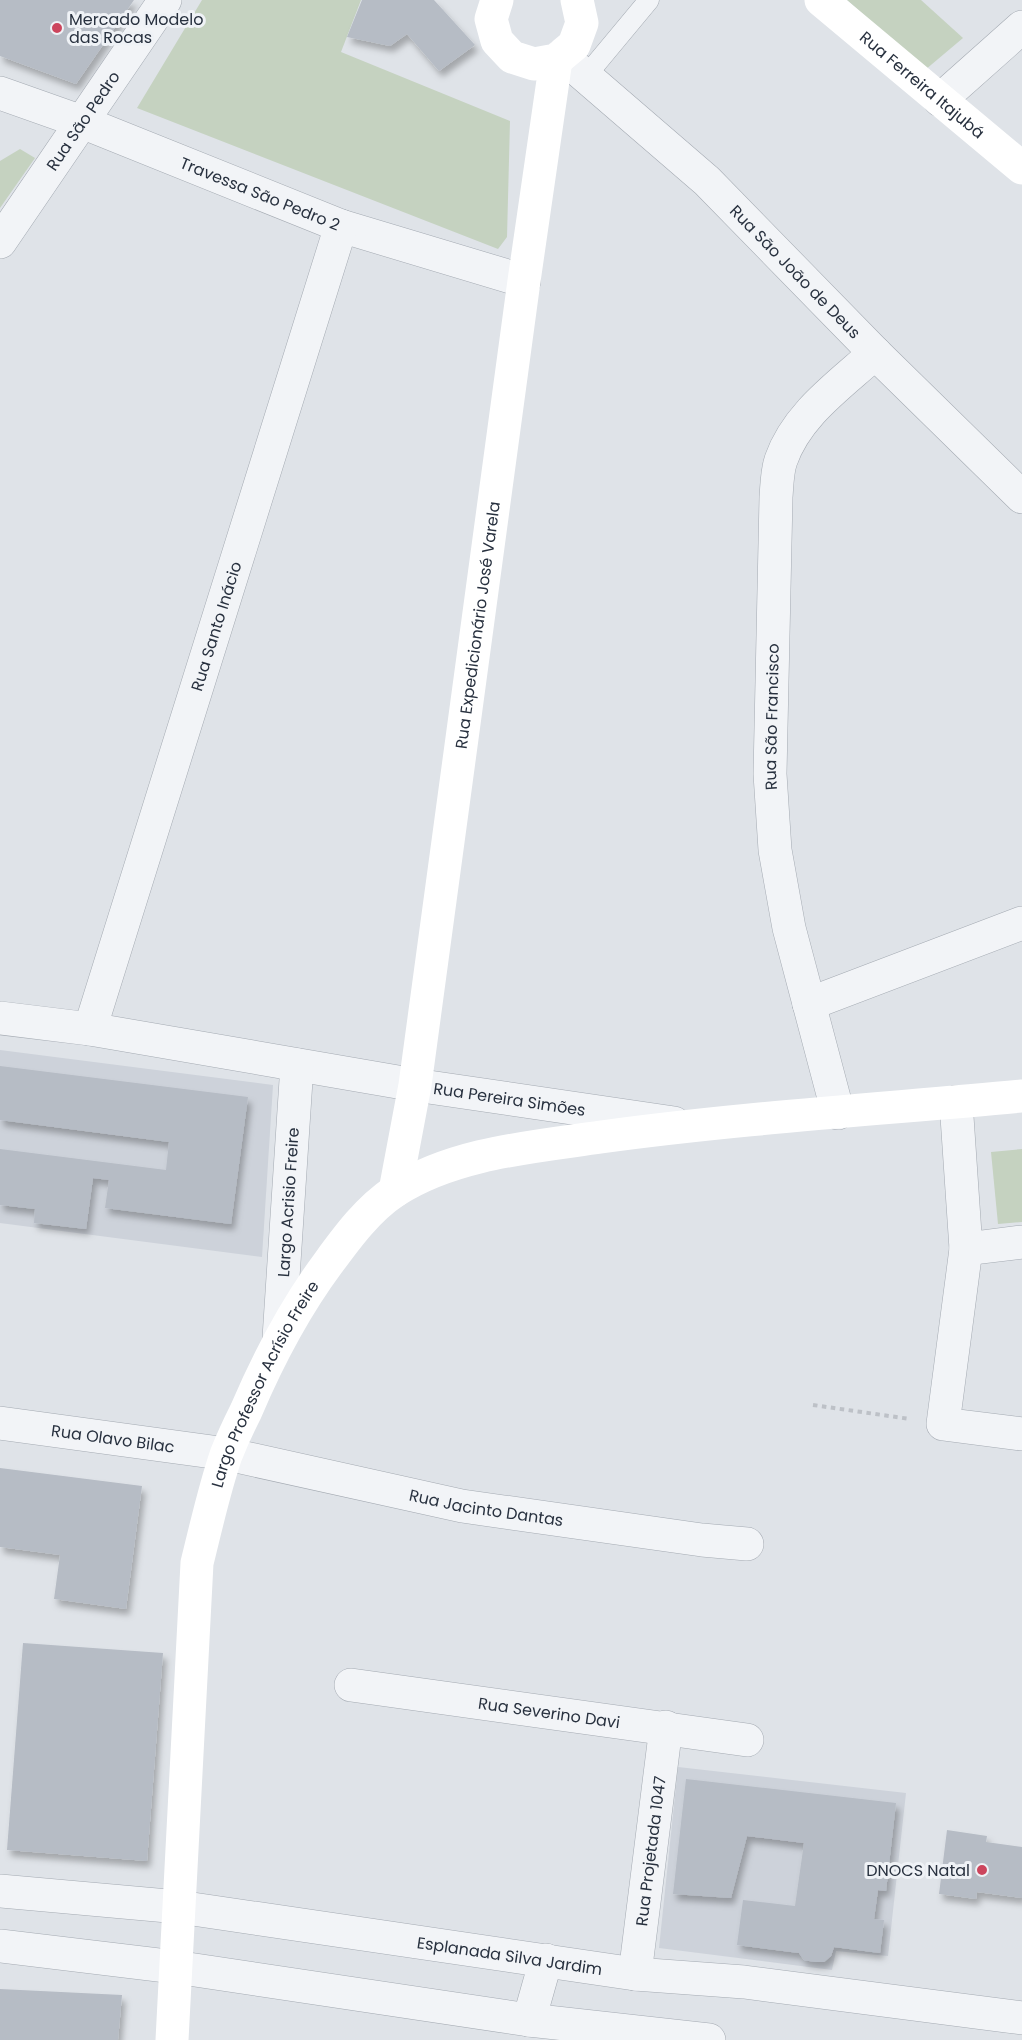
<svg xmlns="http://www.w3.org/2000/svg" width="1022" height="2040" font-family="Poppins,sans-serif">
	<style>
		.built { fill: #cdd2da }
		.park { fill: #c5d2c0 }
		.building { fill: #b6bcc5; filter: url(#shadow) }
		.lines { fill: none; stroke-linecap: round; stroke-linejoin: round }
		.lane-casing { stroke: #a4aab2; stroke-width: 21 }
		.street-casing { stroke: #a4aab2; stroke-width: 34 }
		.path { stroke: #bdc1c7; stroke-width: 4; stroke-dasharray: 4.5 4.5; stroke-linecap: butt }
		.lane { stroke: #f2f4f7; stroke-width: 20 }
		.street { stroke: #f2f4f7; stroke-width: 33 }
		.secondary { stroke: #fff; stroke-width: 33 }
		.poi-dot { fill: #cc455d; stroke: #eff2f6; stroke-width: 2 }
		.labels { text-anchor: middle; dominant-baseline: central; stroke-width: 6; stroke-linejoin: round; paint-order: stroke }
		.poi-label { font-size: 16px; fill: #28313f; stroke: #eff2f6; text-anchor: start }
		.street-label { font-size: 16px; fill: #28313f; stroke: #eff2f6 }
	</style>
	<defs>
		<filter id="shadow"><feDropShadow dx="3.5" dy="6" stdDeviation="3" flood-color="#0004"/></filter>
	</defs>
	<rect width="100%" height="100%" fill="#dfe3e8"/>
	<g class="built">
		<polygon points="0,1050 273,1085 262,1257 0,1223"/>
		<polygon points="678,1767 906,1793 888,1956 836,1951 832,1970 659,1948"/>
	</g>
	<g class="park">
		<polygon points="202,0 361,0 341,52 510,121 507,237 498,249 137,108"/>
		<polygon points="847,0 921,0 963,38 925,70"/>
		<polygon points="20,149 35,158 0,208 0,161"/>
		<polygon points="1022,1149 1022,1222 998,1224 991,1152"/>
	</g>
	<g class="building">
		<polygon points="0,0 134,0 76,84 0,56"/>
		<polygon points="362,0 434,0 475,45 439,71 407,34 390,46 347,37"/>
		<polygon points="0,1066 248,1097 231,1224 105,1208 109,1180 93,1178 86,1229 34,1223 35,1209 0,1205 0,1149 166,1170 169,1142 0,1120"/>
		<polygon points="0,1468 142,1486 126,1609 54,1599 60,1555 0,1547"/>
		<polygon points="23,1643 163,1653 147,1861 7,1850"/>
		<polygon points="686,1779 896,1803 886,1891 878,1890 874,1919 884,1920 880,1953 834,1947 831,1956 824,1962 815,1962 804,1960 799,1953 737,1945 743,1900 795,1906 804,1843 747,1836 731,1898 673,1894"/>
		<polygon points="947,1830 987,1836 986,1842 1022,1847 1022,1898 977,1892 976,1899 939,1894"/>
		<polygon points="0,1989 122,1995 118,2040 0,2040"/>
	</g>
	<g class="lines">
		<defs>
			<polyline id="lane" points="585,77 649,0"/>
			<g id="street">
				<path id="s1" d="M562 56 707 181 875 353 1022 497"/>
				<path id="s2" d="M0 93 82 122 341 226 524 281"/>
				<polyline points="940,100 1022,27"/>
				<path id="s3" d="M0 242 165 0"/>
				<polyline points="809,1004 1022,923"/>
				<path id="s4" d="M0 1018 90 1029 415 1085 674 1123"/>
				<path id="s5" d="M90 1029 341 226"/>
				<polyline points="956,1102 966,1249 1022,1242"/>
				<path id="s6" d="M838 1113 789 928 775 850 770 774 776 497C777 485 777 471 781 460 797 414 840 385 875 353"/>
				<polyline points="966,1249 943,1424 1022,1434"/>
				<path id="s7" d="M279 1338 297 1065"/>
				<path id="s8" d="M0 1423 227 1454 462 1506 702 1540 747 1544"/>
				<path id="s9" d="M351 1685 747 1740"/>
				<path id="s10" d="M0 1891 179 1907 635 1974 744 1982 1022 2018"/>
				<polyline points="0,1946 175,1967 529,2020 709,2040"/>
				<path id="s11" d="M635 1974 666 1727"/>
				<polyline points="529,2020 546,1960"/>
			</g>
		</defs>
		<use href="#lane" class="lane-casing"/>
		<use href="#street" class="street-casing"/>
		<polyline class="path" points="813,1405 910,1419"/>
		<use href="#lane" class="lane"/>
		<use href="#street" class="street"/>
		<g class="secondary">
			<polyline points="497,0 491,19 497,41 512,57 534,64 556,60 574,45 582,23 577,0"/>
			<path id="s12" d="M821 0 1022 168"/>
			<path id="s13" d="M395 1191 415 1085 524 281 556 60"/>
			<path id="s14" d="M172 2040 197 1563C206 1527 214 1490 226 1455 232 1440 239 1425 246 1411 269 1357 294 1309 329 1262 348 1236 368 1209 395 1191 454 1153 532 1147 601 1137 740 1118 882 1109 1022 1096"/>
		</g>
	</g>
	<g class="poi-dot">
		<circle cx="57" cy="28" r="6"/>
		<circle cx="982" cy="1870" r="6"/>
	</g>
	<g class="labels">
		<g class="poi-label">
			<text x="69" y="19">Mercado Modelo<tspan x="69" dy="18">das Rocas</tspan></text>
			<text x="970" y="1870" text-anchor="end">DNOCS Natal</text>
		</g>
		<g class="street-label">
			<text stroke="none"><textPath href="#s12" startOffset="132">Rua Ferreira Itajubá</textPath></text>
			<text stroke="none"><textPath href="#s3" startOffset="147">Rua São Pedro</textPath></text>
			<text stroke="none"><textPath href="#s2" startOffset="279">Travessa São Pedro 2</textPath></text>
			<text stroke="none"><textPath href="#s1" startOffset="318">Rua São João de Deus</textPath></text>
			<text stroke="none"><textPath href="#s13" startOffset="572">Rua Expedicionário José Varela</textPath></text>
			<text stroke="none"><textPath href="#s5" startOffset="422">Rua Santo Inácio</textPath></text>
			<text stroke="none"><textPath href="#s6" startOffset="404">Rua São Francisco</textPath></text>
			<text stroke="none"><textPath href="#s4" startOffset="516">Rua Pereira Simões</textPath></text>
			<text stroke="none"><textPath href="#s7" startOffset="136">Largo Acrisio Freire</textPath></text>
			<text stroke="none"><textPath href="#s14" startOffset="670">Largo Professor Acrísio Freire</textPath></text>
			<text stroke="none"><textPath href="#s8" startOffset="114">Rua Olavo Bilac</textPath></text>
			<text stroke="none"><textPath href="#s8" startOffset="494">Rua Jacinto Dantas</textPath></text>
			<text stroke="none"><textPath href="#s9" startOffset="200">Rua Severino Davi</textPath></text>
			<text stroke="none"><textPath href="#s11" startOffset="124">Rua Projetada 1047</textPath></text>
			<text stroke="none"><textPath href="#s10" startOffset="514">Esplanada Silva Jardim</textPath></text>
		</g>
	</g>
</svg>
